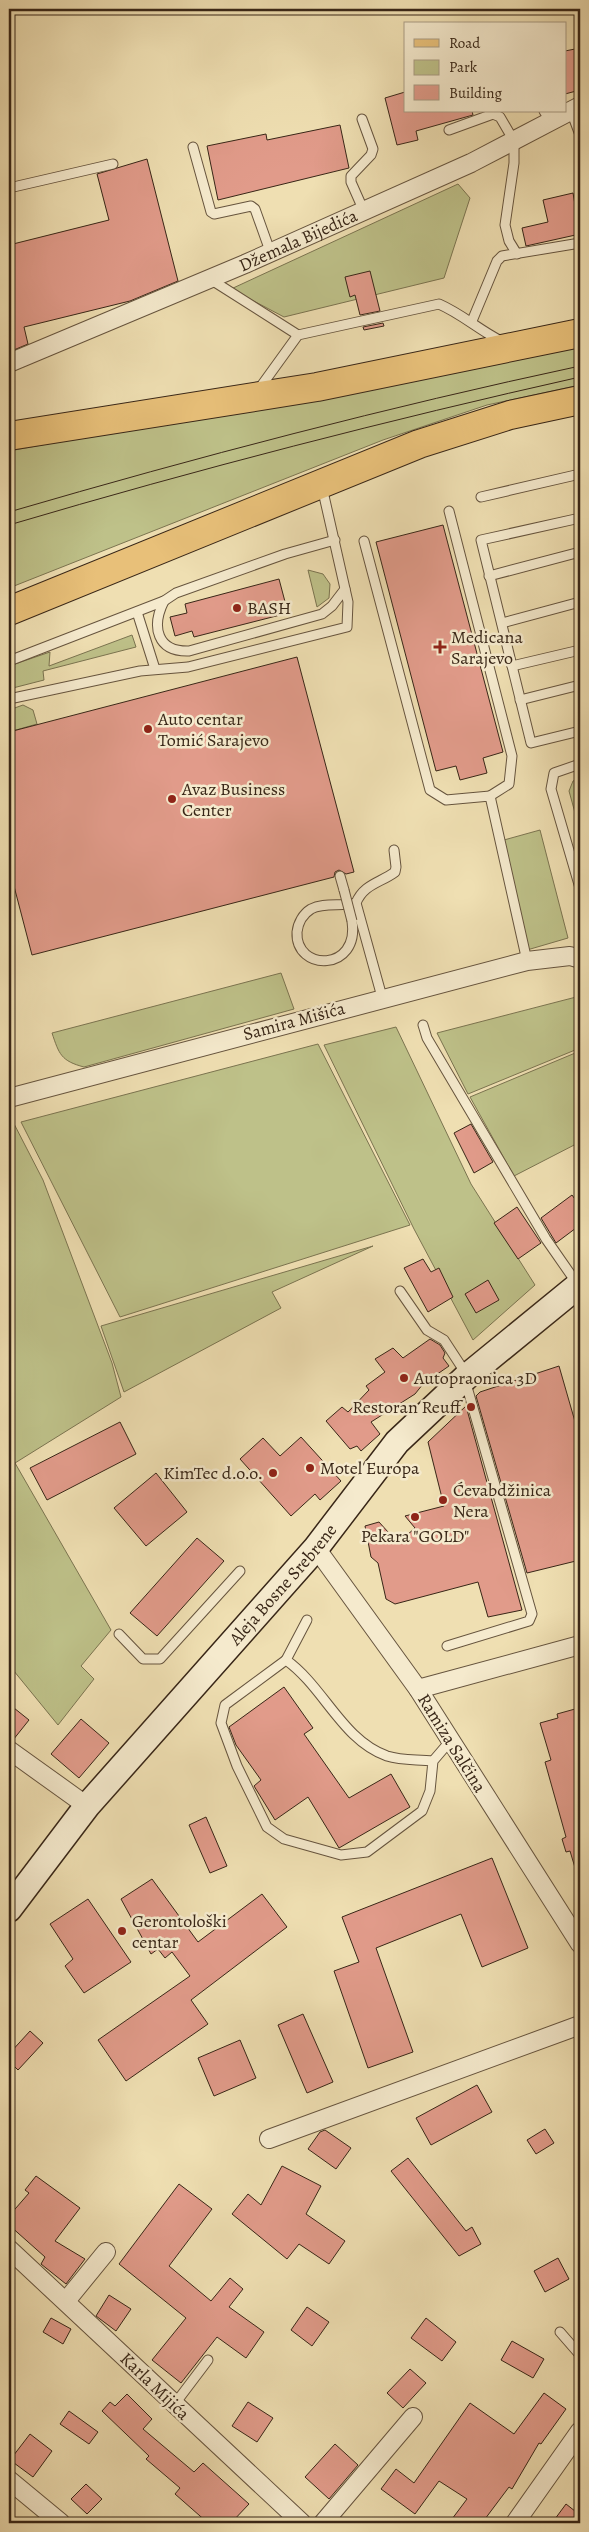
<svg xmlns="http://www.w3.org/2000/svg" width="589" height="2532" font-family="Alegreya,serif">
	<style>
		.green { fill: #bec189; stroke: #7b7450 }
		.building { fill: #e19b8a; stroke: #382617 }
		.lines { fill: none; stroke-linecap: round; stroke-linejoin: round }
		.lane-casing { stroke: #66543e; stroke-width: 11 }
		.street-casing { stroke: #66543e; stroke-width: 20 }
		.secondary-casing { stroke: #382617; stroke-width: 28 }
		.primary-casing { stroke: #382617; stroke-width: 30 }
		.lane { stroke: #f5eacd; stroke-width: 9 }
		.street { stroke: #f5eacd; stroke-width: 18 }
		.secondary { stroke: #f5eacd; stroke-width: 25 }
		.primary { stroke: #e8c079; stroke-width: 28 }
		.tram { stroke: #382617; stroke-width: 1 }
		.lane-bridge-casing { stroke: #66543e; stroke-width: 11; stroke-linecap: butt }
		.lane-bridge { stroke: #f5eacd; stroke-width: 9 }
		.poi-dot { fill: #8f2418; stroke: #f5eacd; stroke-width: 2 }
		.labels { text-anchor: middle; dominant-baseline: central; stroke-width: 5; stroke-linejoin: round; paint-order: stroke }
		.street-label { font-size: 18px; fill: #382617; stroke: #f5eacd }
		.poi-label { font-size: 18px; fill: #382617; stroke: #f5eacd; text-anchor: start }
	</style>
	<rect width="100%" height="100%" fill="#efdfb2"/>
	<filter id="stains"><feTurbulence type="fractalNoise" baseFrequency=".004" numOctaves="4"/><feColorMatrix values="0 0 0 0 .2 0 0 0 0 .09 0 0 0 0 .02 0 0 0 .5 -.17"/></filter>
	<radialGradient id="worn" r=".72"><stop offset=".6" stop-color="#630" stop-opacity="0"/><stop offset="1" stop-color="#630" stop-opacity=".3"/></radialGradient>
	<g class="green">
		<polygon points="458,184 470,198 444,278 284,317 231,289"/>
		<polygon points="580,346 580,385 487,405 383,440 9,588 9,451"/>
		<polygon points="308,570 323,574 330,584 329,598 317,607"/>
		<polygon points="132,635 136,647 43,671 44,680 9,689 9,666 50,652 49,666"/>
		<polygon points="23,705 33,710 37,724 9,732 9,710"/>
		<polygon points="580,778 580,831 569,791 573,781"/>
		<polygon points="540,830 568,938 527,950 504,840"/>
		<path d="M281 973 294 1009 84 1067C61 1061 59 1054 52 1033Z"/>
		<polygon points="580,996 580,1048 468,1094 437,1033"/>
		<polygon points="396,1027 471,1184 535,1285 473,1340 414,1229 324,1045"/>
		<polygon points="318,1044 410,1225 120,1317 21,1122"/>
		<polygon points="580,1051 580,1142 514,1176 470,1097"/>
		<polygon points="11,1118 43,1180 112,1363 121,1397 15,1463 111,1630 81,1666 94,1679 58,1725 9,1665 9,1119"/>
		<polygon points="373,1246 272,1292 281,1308 124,1392 101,1326"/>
	</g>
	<g class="building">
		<polygon points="580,48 580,90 565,94 565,51"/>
		<polygon points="405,92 405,111 472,111 473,115 416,131 418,140 397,145 385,98"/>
		<polygon points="340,125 349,168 218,200 207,146 266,134 267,140"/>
		<polygon points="147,159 178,281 130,301 24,327 28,344 9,352 9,245 109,220 97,174"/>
		<polygon points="573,193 580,234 526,246 522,228 548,222 543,200"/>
		<polygon points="370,271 380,311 360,315 355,295 350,297 345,277"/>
		<polygon points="383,323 384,326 364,330 363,327"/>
		<polygon points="443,525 503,752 483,758 487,773 460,780 456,766 436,771 376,542"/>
		<polygon points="279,579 288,613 194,637 192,631 175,636 170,617 187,613 185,604"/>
		<polygon points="297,657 354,872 346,874 339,870 335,872 334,877 32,955 9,867 9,732"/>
		<polygon points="471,1124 493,1162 474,1173 454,1133"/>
		<polygon points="572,1195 580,1206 580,1225 556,1243 541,1218"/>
		<polygon points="517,1207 541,1243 518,1259 494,1223"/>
		<polygon points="423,1259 431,1272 439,1268 453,1297 428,1312 404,1268"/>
		<polygon points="488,1280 499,1300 476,1313 465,1294"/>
		<polygon points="430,1339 440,1345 445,1353 443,1358 449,1366 423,1384 415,1394 371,1422 380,1434 361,1451 357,1446 350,1449 326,1421 342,1407 348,1412 369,1390 366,1386 385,1372 375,1359 393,1348 403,1358"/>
		<polygon points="559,1366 580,1439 580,1560 527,1573 476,1396 480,1392"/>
		<polygon points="466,1406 522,1610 488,1617 478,1582 395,1604 386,1599 378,1563 371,1557 365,1526 379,1522 398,1543 415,1528 405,1516 444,1506 428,1442"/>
		<polygon points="120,1422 136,1454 47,1500 30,1468"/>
		<polygon points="301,1437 341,1481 320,1500 315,1494 291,1516 240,1459 263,1438 280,1456"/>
		<polygon points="156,1473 187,1512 146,1546 114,1508"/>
		<polygon points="197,1538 224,1561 157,1636 130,1613"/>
		<polygon points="284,1687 313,1728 304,1734 349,1798 391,1774 410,1807 339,1848 308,1797 275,1820 254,1786 261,1780 236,1745 229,1727"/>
		<polygon points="9,1704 29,1720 13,1740 9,1740"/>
		<polygon points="575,1709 576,1711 580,1710 580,1870 576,1871 570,1851 566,1852 562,1839 566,1837 545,1762 551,1760 540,1723 558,1718 557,1714"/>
		<polygon points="81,1719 109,1743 79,1778 51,1754"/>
		<polygon points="206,1817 227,1866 210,1873 189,1825"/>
		<polygon points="492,1858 528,1948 482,1967 461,1914 376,1948 413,2052 368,2068 334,1971 359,1962 342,1917"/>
		<polygon points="152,1879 198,1942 262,1894 287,1927 191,2000 208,2024 126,2081 98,2040 190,1976 172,1952 165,1958 158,1949 151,1954 121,1899"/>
		<polygon points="88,1899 131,1962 84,1993 65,1966 73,1959 50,1924"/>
		<polygon points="303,2014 333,2082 307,2093 278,2025"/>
		<polygon points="30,2031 43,2043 18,2070 9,2061 9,2054"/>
		<polygon points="240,2040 256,2078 214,2096 198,2058"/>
		<polygon points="477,2085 492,2112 431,2145 416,2118"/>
		<polygon points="545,2129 554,2143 536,2154 527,2140"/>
		<polygon points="325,2130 351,2148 336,2169 308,2149 320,2132"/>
		<polygon points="408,2158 466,2231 472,2227 481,2244 459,2256 391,2171"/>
		<polygon points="282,2166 321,2186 306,2214 345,2241 329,2264 299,2244 287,2259 232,2214 248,2194 261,2205"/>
		<polygon points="36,2176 80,2208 55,2241 85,2259 66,2284 41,2264 45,2257 9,2225 9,2216 29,2193 25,2190"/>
		<polygon points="179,2184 212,2209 169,2266 211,2301 230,2278 243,2289 229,2307 264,2332 246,2358 217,2337 181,2383 152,2360 186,2318 119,2264"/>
		<polygon points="558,2258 569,2279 545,2292 534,2271"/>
		<polygon points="109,2295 131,2309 116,2331 96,2316"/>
		<polygon points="307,2307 329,2322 312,2346 291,2330"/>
		<polygon points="51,2318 71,2329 63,2344 43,2332"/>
		<polygon points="426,2318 456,2342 442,2361 411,2338"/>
		<polygon points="512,2341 544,2359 533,2378 501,2360"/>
		<polygon points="410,2369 426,2383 403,2408 387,2393"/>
		<polygon points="544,2393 566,2409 541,2444 539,2443 512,2489 509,2487 482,2523 449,2523 467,2499 439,2481 415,2514 381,2489 396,2469 414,2483 470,2403 514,2434"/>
		<polygon points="127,2394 152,2419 143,2429 194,2472 203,2463 249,2504 231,2523 208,2523 175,2494 180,2488 146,2459 149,2456 102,2411 110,2402 115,2406"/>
		<polygon points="248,2402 273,2418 257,2442 232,2426"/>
		<polygon points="69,2411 98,2432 89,2444 60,2424"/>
		<polygon points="30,2434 52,2451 33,2477 10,2460"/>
		<polygon points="335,2444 358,2465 329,2499 305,2477"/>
		<polygon points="86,2484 102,2499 87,2514 71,2499"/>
		<polygon points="566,2504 580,2515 580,2523 552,2523"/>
	</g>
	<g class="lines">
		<defs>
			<g id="lane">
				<polyline points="544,111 551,122"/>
				<polyline points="571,111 580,135"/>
				<polyline points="362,119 373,149 371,155 351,176 351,182 363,209"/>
				<polyline points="449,130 493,114 500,117 514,141 514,163 505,225 509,241 517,254"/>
				<polyline points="193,147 211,212 214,214 251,206 255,209 270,251"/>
				<polyline points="9,188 113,164"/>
				<polyline points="210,279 298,335"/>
				<polyline points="472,321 497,261 502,256 580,243"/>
				<path d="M259 389 298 335 439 304C462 314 479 330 501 341"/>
				<polyline points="481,497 580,474"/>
				<polyline points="449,511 512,756 509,784 490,796"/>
				<polyline points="580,518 481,540 531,743 580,731"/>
				<polyline points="364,541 430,790 446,800 490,796 527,961"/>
				<polyline points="489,576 580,552"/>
				<path d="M164 601C151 627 157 652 189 651L322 614 332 606 345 589"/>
				<polyline points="137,612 155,669"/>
				<polyline points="502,623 580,602"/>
				<polyline points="9,661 164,601 176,593 285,554 335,540"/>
				<polyline points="512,666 580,650"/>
				<polyline points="9,699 140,671 188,667 347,627 348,602 322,487"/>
				<polyline points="520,700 580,685"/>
				<polyline points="580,764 554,773 551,789 580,888"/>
				<polyline points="340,876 344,890"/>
				<path d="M352 921C360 972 295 972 297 932 298 923 303 914 311 909 324 902 342 907 356 903"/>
				<path d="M382 997 356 903C364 884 380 883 395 872L396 867 394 850"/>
				<polyline points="423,1025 427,1038 546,1239 578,1285"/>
				<polyline points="400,1291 427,1330 444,1340 461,1366 532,1614 529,1621 447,1646"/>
				<polyline points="119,1634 143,1659 160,1659 240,1571"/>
				<polyline points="286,1660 307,1620"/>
				<path d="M433 1761C417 1759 403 1761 387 1756 342 1740 324 1687 286 1660L225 1705 221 1723 237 1766 267 1827 284 1839 341 1855 367 1852 422 1811 430 1791 433 1761 451 1740"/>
				<polyline points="560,2332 580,2355"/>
				<polyline points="174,2405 208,2360"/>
			</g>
			<g id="street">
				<path id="s1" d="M9 363 245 264 471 163 580 106"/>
				<polyline points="9,1098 527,961 570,956 580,959"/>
				<polyline points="316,1548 418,1689 580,1944"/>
				<polyline points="418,1689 580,1645"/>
				<polyline points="9,1750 87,1806"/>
				<polyline points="269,2139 580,2025"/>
				<polyline points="9,2249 302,2523"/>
				<polyline points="66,2301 106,2252"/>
				<polyline points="9,2480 61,2523"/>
				<polyline points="323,2523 413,2417"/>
				<polyline points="515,2523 580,2431"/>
			</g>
			<g id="secondary">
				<path id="s2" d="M9 1909 87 1806 316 1548 397 1442 465 1378 580 1284"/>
			</g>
			<g id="primary">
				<polyline points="9,436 317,387 580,333"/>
				<polyline points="9,611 419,444 510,415 580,400"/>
			</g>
		</defs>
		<use href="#lane" class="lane-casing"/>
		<use href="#street" class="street-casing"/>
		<use href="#secondary" class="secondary-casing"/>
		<use href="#primary" class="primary-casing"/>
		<use href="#lane" class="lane"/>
		<use href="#street" class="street"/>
		<use href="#secondary" class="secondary"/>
		<use href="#primary" class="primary"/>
		<g class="tram">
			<path d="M9 512C197 457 388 407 580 366"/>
			<path d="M9 525C198 469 388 420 580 377"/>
		</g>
		<defs>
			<polyline id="lane-bridge" points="344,890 352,921"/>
		</defs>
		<use href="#lane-bridge" class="lane-bridge-casing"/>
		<use href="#lane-bridge" class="lane-bridge"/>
	</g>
	<g class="poi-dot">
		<circle cx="237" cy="608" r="5"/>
		<path d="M437.5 639.5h5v5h5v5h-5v5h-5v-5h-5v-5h5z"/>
		<circle cx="148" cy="729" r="5"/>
		<circle cx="172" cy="799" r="5"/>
		<circle cx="404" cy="1378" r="5"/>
		<circle cx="471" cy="1407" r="5"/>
		<circle cx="310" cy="1468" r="5"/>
		<circle cx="273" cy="1473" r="5"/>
		<circle cx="443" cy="1500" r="5"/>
		<circle cx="415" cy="1517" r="5"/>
		<circle cx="122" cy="1931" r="5"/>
	</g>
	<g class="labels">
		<g class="street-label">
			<text stroke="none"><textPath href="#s1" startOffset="314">Džemala Bijedića</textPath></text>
			<text transform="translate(294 1021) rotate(-15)">Samira Mišića</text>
			<text stroke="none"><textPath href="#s2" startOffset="425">Aleja Bosne Srebrene</textPath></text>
			<text transform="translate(452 1743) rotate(58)">Ramiza Salčina</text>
			<text transform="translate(155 2386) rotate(44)">Karla Mijića</text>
		</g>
		<g class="poi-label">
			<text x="247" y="608">BASH</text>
			<text x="451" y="637">Medicana<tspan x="451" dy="21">Sarajevo</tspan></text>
			<text x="158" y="719">Auto centar<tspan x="158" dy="21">Tomić Sarajevo</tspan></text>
			<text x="182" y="789">Avaz Business<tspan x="182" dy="21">Center</tspan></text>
			<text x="414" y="1378">Autopraonica 3D</text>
			<text x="461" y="1407" text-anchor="end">Restoran Reuff</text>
			<text x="320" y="1468">Motel Europa</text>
			<text x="263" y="1473" text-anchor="end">KimTec d.o.o.</text>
			<text x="453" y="1490">Ćevabdžinica<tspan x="453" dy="21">Nera</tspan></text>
			<text x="415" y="1536" text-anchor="middle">Pekara "GOLD"</text>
			<text x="132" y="1921">Gerontološki<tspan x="132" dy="21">centar</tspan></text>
		</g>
	</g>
	<rect width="589" height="2532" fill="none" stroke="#efdfb2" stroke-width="30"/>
	<rect x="10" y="10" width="569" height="2512" fill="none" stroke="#382617" stroke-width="2.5"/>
	<rect x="15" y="15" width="559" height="2502" fill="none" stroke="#382617"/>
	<rect x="404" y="22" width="162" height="90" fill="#f5eacd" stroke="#a99c84"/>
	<rect x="414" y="39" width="25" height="8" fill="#e8c079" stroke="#a99c84"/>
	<text x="449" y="48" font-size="15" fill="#382617">Road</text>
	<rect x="414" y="60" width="25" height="15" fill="#bec189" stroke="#a99c84"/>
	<text x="449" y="72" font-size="15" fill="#382617">Park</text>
	<rect x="414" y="85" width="25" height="15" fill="#e19b8a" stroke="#a99c84"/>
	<text x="449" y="98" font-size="15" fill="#382617">Building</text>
	<rect width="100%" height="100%" filter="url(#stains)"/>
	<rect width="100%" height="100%" fill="url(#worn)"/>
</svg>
